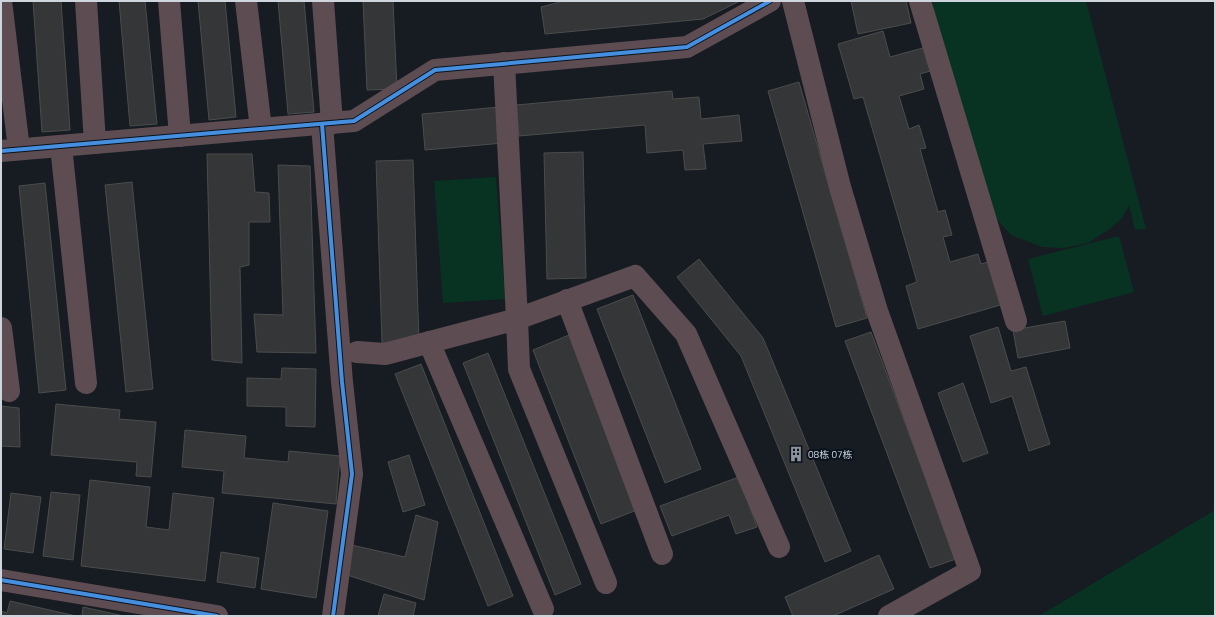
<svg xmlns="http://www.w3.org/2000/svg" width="1216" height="617" font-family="'Titillium Web','Noto Sans SC',sans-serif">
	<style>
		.green { fill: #083322 }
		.building { fill: #353637; stroke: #4b4c4c }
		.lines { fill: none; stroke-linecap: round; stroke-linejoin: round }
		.minor { stroke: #5d4c52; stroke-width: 22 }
		.cycleway-casing { stroke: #0a131d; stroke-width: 6 }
		.cycleway { stroke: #468fdf; stroke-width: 4 }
		.labels { text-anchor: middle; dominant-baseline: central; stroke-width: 4; stroke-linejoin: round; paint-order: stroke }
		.poi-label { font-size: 10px; fill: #ced5dc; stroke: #0a131d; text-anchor: start }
	</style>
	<rect width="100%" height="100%" fill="#161c22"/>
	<g class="green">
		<polygon points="933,1 1086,1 1146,229 1135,230 1129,205 1122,218 1110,229 1088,243 1064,248 1042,247 1011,235 993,215 934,11"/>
		<polygon points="496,177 505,299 443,303 434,181"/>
		<polygon points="1119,236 1134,292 1043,316 1028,259"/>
		<polygon points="1215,510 1215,616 1039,616"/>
	</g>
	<g class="building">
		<polygon points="33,1 61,1 70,130 42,132"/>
		<polygon points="119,1 145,1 157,124 130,126"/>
		<polygon points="198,1 225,1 236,117 209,120"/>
		<polygon points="278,1 304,1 314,112 288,114"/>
		<polygon points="363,1 393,1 397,89 367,90"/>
		<polygon points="564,1 740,1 703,19 545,34 541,7"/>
		<polygon points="851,1 906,1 911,23 858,34"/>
		<polygon points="883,31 890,57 930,46 937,69 920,74 924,89 899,96 909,129 919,125 926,148 920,149 938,212 945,210 952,235 943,237 950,262 978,254 981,264 995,260 1007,303 918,329 906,286 917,282 863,97 854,99 838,44"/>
		<polygon points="799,82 867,318 836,327 768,91"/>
		<polygon points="672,91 673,99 699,97 701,119 739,115 742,141 703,144 706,169 685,170 683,150 647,153 645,125 519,136 516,105"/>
		<polygon points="500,107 503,143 425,150 422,114"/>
		<polygon points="583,152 586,278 547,279 544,153"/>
		<polygon points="207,154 252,154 255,192 269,193 270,222 249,222 249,265 240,267 242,363 212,360"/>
		<polygon points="413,160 419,342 382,343 376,161"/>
		<polygon points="278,165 310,166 316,353 257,352 254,314 283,315"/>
		<polygon points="132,182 153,389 126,392 105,185"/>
		<polygon points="45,183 66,390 39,393 19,186"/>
		<polygon points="699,259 763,338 851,551 825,562 741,356 677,277"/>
		<polygon points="633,295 701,469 665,483 597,309"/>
		<polygon points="1065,321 1070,348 1018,358 1013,330"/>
		<polygon points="998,327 1011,371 1026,367 1050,444 1029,451 1012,396 991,403 970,336"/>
		<polygon points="871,332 956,559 930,568 845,341"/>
		<polygon points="569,335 637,510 601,524 533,350"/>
		<polygon points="488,353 581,584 555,595 463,363"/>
		<polygon points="421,364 513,596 488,606 395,374"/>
		<polygon points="282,368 316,369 315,427 286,426 286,407 247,406 247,378 281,379"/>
		<polygon points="963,383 988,453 963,462 938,393"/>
		<polygon points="56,404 120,410 119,419 156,422 151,477 136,476 137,462 51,455"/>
		<polygon points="1,406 19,408 20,447 1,446"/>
		<polygon points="185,430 246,436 244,458 288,462 289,451 340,456 336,504 222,493 224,471 182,467"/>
		<polygon points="409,455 425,505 403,512 388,462"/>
		<polygon points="739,477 757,527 736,534 729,515 672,536 660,506"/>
		<polygon points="90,480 150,487 146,527 169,530 173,493 214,498 205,581 81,566"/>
		<polygon points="51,492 80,495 73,560 43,556"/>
		<polygon points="11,493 41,497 33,553 4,549"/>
		<polygon points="273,503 328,511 316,598 261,589"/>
		<polygon points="416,515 438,522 424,600 341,573 347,544 405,557"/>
		<polygon points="221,552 259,558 255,588 217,582"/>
		<polygon points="879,555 894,589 833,616 793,616 785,597"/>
		<polygon points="384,594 416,603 413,616 378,616"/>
		<polygon points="10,601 76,616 1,616 1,611 7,613"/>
		<polygon points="83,607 124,616 82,616"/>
	</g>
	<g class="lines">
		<g class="minor">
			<polyline points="1,1 19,149"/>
			<polyline points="86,1 95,143"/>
			<polyline points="169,1 180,136"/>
			<polyline points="246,1 261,129"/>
			<polyline points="323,1 332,123"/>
			<polyline points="793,1 840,187 877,311 970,571 889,616"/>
			<polyline points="920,1 1016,321"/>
			<polyline points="504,63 517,319 635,276 686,334 779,547"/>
			<polyline points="322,124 342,382 352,474 333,616"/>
			<polyline points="61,146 86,383"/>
			<polyline points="1,151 354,121 435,70 687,47 770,1"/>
			<polyline points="567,300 662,554"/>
			<polyline points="1,328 9,391"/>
			<polyline points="429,342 543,609"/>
			<polyline points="357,352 385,354 517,319 519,369 606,583"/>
			<polyline points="1,580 217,616"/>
		</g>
		<defs>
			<g id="cycleway">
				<polyline points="322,124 342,382 352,474 333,616"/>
				<polyline points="1,151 354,121 435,70 687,47 770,1"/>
				<polyline points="1,580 217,616"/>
			</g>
		</defs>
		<use href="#cycleway" class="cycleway-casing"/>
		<use href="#cycleway" class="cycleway"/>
	</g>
	<defs>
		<symbol id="building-bare" viewBox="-9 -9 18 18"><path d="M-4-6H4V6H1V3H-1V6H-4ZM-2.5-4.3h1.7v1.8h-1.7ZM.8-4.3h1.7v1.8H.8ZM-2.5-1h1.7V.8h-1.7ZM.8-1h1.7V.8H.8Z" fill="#8e949b" stroke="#0a131d" stroke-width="2.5" paint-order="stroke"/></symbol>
	</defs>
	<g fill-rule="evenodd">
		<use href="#building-bare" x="785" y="443" width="22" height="22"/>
	</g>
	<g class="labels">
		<g class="poi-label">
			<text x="808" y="454">08栋 07栋</text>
		</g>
	</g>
	<rect width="1216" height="617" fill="none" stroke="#ced5dc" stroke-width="4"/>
</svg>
